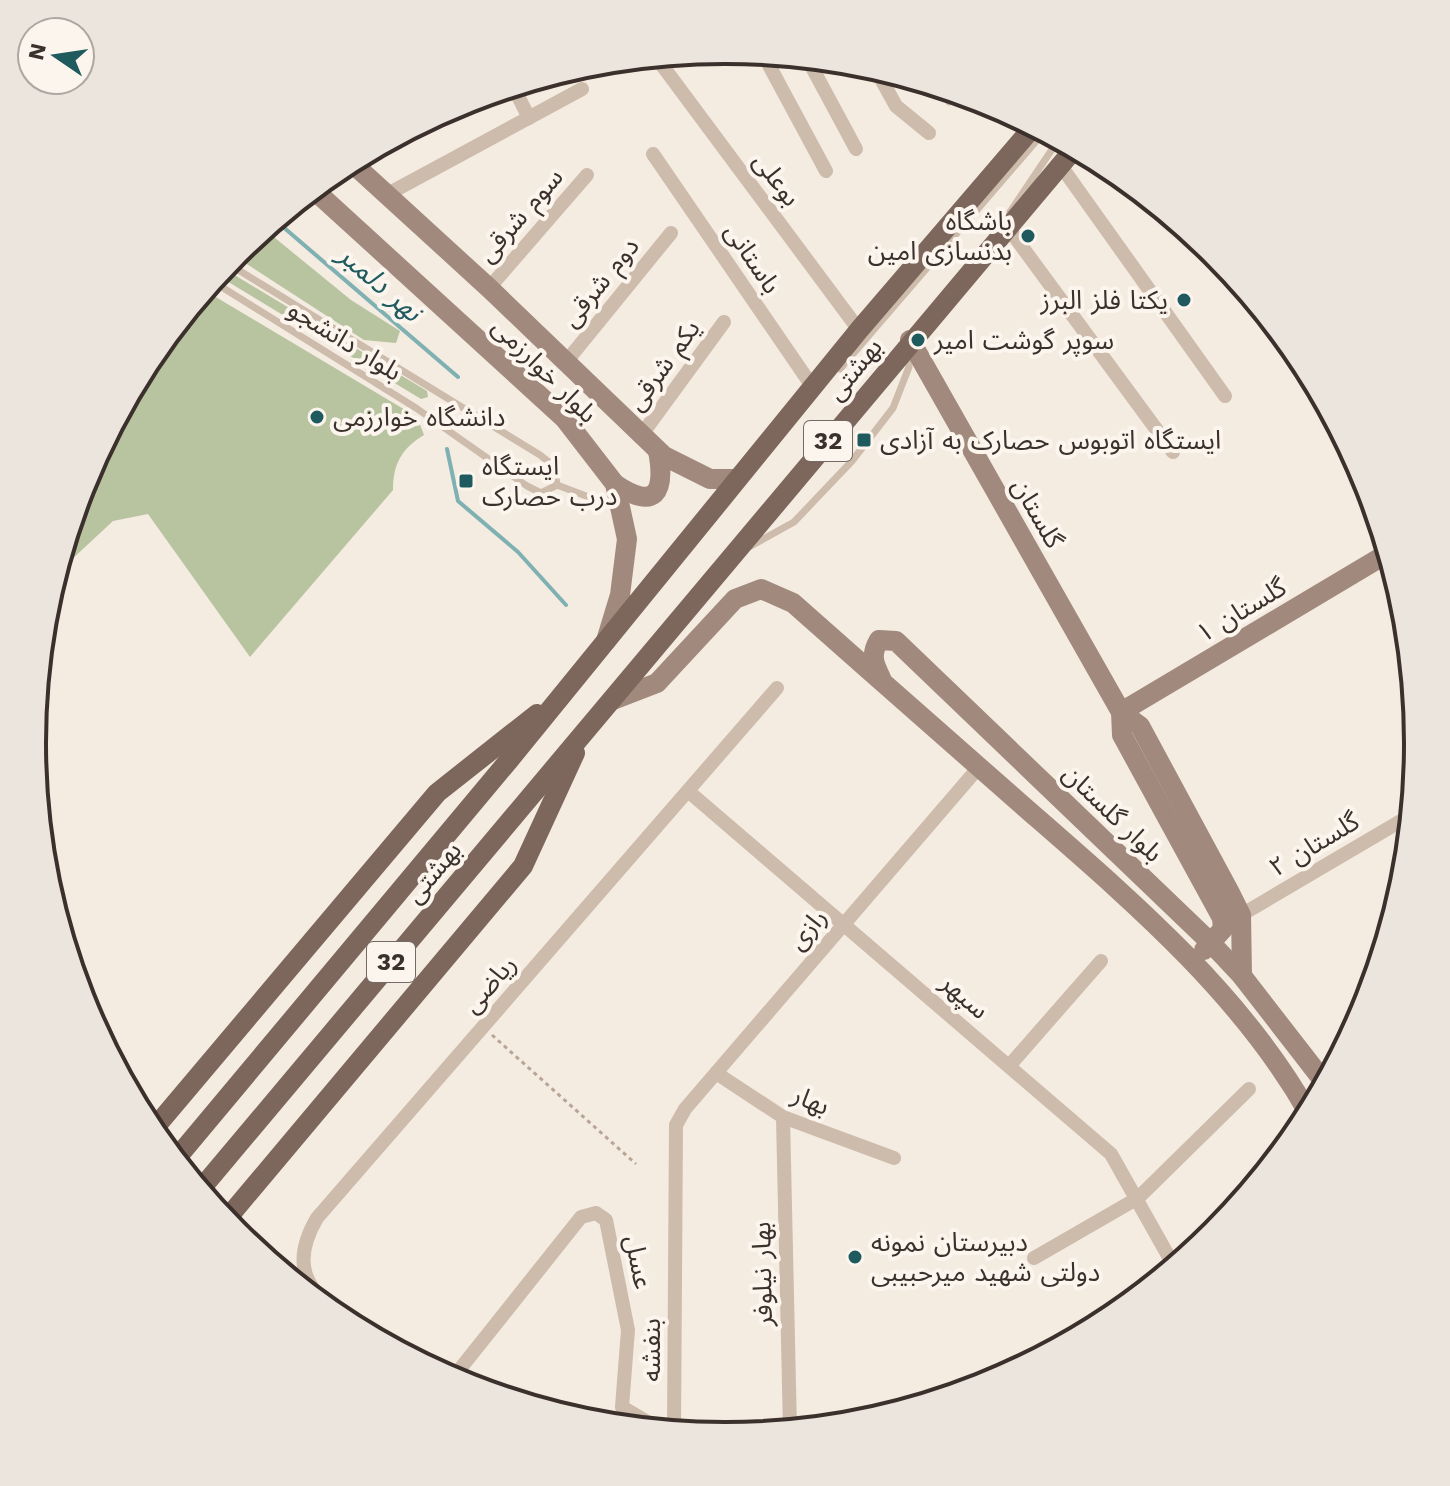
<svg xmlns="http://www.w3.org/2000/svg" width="1450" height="1486" font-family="'Work Sans','Noto Sans Arabic',sans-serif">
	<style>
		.green { fill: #b8c4a0 }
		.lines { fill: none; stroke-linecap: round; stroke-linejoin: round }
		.stream { stroke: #7fb0b2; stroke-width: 4 }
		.path { stroke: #b9a596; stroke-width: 3; stroke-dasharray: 4 4; stroke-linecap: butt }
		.lane { stroke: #cdbbac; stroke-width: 7 }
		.street { stroke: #cdbbac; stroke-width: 14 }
		.secondary { stroke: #a18a7d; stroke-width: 20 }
		.primary { stroke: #7d675c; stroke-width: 20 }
		.poi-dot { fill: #1f5a5e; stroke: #fbf5ee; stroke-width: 3 }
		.labels { text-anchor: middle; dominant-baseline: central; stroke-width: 8; stroke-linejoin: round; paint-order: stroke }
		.shield { fill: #fbf5ee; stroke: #756b66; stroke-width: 2 }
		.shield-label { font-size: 24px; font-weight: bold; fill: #3b302b }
		.street-label { font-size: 26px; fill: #3b302b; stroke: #fbf5ee }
		.poi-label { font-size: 26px; fill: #3b302b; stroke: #fbf5ee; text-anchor: start }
		.water-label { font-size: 28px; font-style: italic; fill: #1f5a5e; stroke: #fbf5ee }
		.rim { fill: none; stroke: #3b302b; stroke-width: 4 }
	</style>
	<rect width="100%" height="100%" fill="#f4ebe1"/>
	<g class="green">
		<polygon points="264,229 351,300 400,331 396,343 364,340 233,255"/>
		<polygon points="223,268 427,391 428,397 421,399 217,275"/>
		<path d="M204 290 417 417 424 435C402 448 393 464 393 490L250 657 148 514 113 521 55 575 85 477 149 358Z"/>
	</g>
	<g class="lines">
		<g class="stream">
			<polyline points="275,220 458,377"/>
			<polyline points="447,449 458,501 518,552 566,605"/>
		</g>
		<polyline class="path" points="492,1035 636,1164"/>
		<g class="lane">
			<polyline points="949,102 957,93"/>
			<polyline points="1010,212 1059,139"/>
			<polyline points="227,263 540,455 554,466 557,485"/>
			<polyline points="212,281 416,408 527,486 541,493 557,485"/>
			<polyline points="214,282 220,272"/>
			<polyline points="840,369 1044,132"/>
			<polyline points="557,485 615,507"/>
			<polyline points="751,546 794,522 852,461 893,408 909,367 909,352"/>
		</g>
		<g class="street">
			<polyline points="763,54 826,171"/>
			<polyline points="656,57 859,330"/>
			<polyline points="807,58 856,149"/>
			<polyline points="875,68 896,106 929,133"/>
			<polyline points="513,86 529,118"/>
			<polyline points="653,154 814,389"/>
			<polyline points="1061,166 1225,396"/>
			<polyline points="386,195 582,89"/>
			<polyline points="1006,225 1173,452"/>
			<polyline points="489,288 587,175"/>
			<polyline points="566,362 671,233"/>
			<polyline points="640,437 724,322"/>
			<polyline points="688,791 1111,1154 1174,1266"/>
			<polyline points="1241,915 1411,815"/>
			<polyline points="1009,1066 1101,961"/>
			<polyline points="716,1073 783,1117 894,1158"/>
			<polyline points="783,1117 790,1430"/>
			<polyline points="1034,1258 1138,1198 1249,1089"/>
			<path d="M345 1322C307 1289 289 1266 317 1218L777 688"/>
			<polyline points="452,1379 581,1217 596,1213 606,1220 628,1330 622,1407 661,1430"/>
			<polyline points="674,1431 676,1125 685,1109 979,767"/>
		</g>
		<g class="secondary">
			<polyline points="350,161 489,288 664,456 710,479 737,479"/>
			<polyline points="313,189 564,418 615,484 627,539 620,595 606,641"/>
			<polyline points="910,340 1121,712 1140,726 1229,891 1241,915 1242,976"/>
			<polyline points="1299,355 1310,374"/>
			<path d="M615 484C655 511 666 493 658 451"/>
			<path d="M881 678C874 664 870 655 879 640L896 641 1211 943 1242 976 1325 1083"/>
			<path d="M613 700 657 683 735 599 761 589 793 603C869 670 944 737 1021 804 1125 895 1240 991 1309 1114"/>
			<polyline points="1121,712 1388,553"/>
			<polyline points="1121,712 1122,735 1222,918 1223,929 1204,950"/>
		</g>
		<g class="primary">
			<polyline points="152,1131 437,793 537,714"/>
			<polyline points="175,1160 510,759 859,330 1034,126"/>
			<polyline points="200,1190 1075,148"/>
			<polyline points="225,1221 523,866 575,753"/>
		</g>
	</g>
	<g class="poi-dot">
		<circle cx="1028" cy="236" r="8"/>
		<circle cx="1184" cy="300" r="8"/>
		<circle cx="918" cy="340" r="8"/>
		<circle cx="317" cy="417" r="8"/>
		<rect x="856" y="432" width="16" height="16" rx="4"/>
		<rect x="458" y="473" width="16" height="16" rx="4"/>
		<circle cx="855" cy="1257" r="8"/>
	</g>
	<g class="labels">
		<g class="shield">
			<rect x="804" y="421" width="48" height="40" rx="6"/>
			<rect x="367" y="942" width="48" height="40" rx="6"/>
		</g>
		<g class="shield-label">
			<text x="828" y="441">32</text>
			<text x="391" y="962">32</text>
		</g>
		<g class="street-label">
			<text transform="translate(777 179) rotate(53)">بوعلی</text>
			<text transform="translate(520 215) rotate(-49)">سوم شرقی</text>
			<text transform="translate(753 258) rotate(56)">باستانی</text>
			<text transform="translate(600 282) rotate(-51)">دوم شرقی</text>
			<text transform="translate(345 340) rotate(32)">بلوار دانشجو</text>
			<text transform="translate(663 365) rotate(-54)">یکم شرقی</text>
			<text transform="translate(854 369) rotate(-51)">بهشتی</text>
			<text transform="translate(545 370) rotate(45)">بلوار خوارزمی</text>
			<text transform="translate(1038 513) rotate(60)">گلستان</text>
			<text transform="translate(1241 610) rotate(-31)">گلستان ۱</text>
			<text transform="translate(1113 813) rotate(44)">بلوار گلستان</text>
			<text transform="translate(1314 844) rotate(-31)">گلستان ۲</text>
			<text transform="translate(433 872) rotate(-50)">بهشتى</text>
			<text transform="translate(807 929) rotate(-50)">رازی</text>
			<text transform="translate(489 984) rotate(-49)">ریاضی</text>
			<text transform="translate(965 996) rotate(41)">سپهر</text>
			<text transform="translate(811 1100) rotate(23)">بهار</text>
			<text transform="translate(639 1262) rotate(79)">عسل</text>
			<text transform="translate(762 1274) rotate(-91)">بهار نیلوفر</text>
			<text transform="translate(651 1350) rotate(-90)">بنفشه</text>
		</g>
		<g class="poi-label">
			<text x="1012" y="221" text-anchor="end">باشگاه<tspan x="1012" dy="30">بدنسازی امین</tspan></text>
			<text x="1168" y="300" text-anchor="end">یکتا فلز البرز</text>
			<text x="934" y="340">سوپر گوشت امیر</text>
			<text x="333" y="417">دانشگاه خوارزمی</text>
			<text x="880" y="440">ایستگاه اتوبوس حصارک به آزادی</text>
			<text x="482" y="466">ایستگاه<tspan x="482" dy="30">درب حصارک</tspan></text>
			<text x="871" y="1242">دبیرستان نمونه<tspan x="871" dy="30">دولتی شهید میرحبیبی</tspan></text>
		</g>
		<g class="water-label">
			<text transform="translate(380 283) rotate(41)">نهر دلمبر</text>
		</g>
	</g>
	<path d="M0 0H1450V1486H0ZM46 743a679 679 0 1 1 1358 0a679 679 0 1 1-1358 0Z" fill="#ece5de" fill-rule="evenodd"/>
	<path class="rim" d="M46 743a679 679 0 1 1 1358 0a679 679 0 1 1-1358 0Z"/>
	<g transform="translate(56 56) rotate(283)"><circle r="38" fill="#fbf5ee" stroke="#aea6a0" stroke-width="2"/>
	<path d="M0-6L14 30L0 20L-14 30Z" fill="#1f5a5e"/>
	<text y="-12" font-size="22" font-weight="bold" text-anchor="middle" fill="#3b302b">N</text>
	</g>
</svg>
